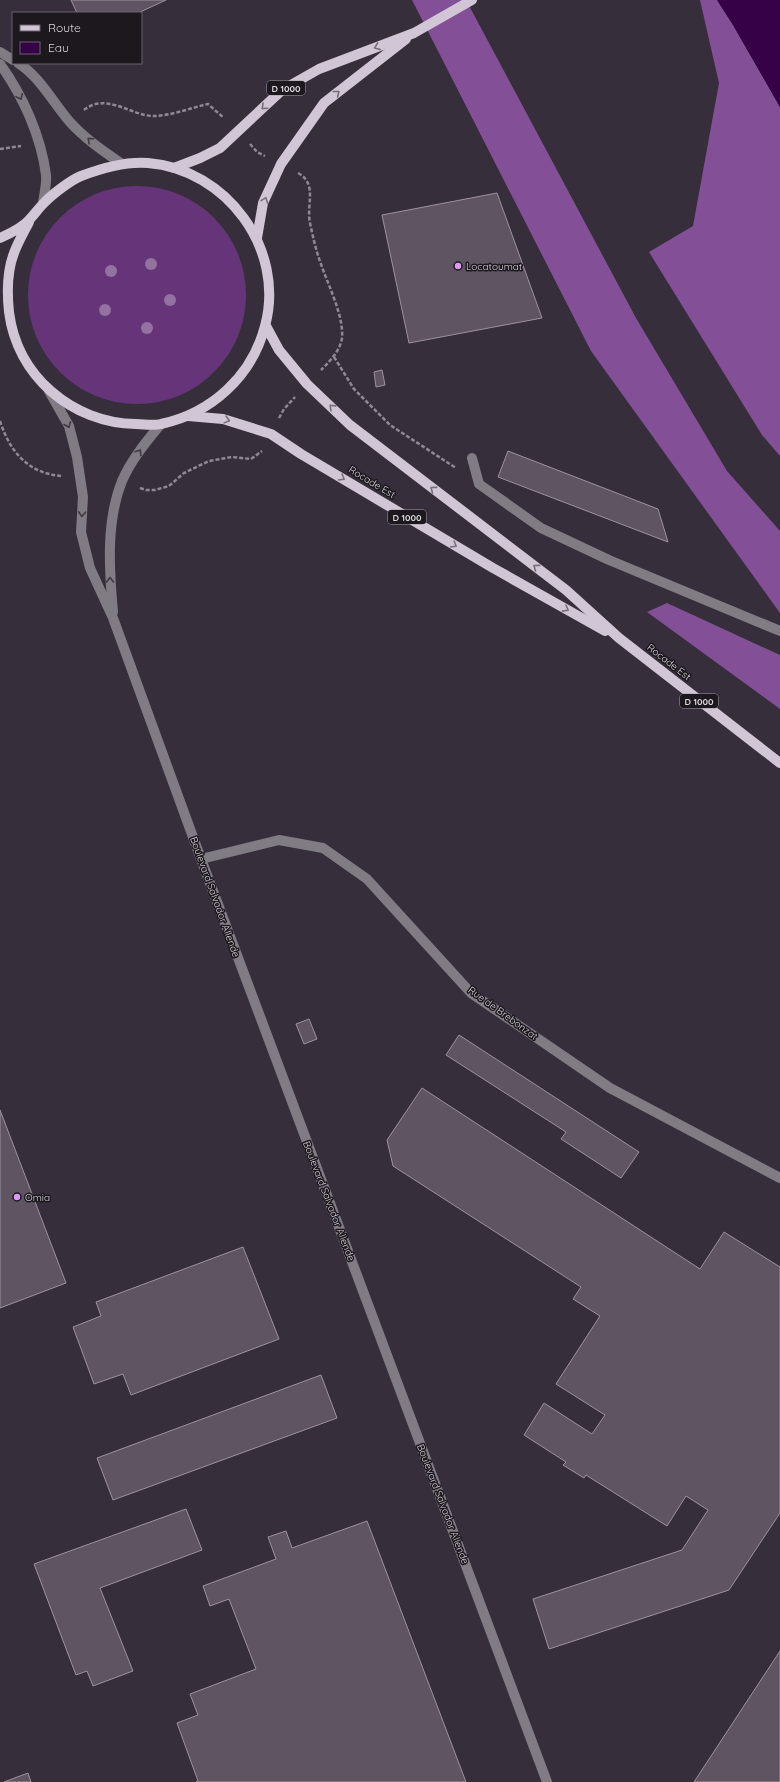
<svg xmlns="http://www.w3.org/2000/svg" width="780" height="1782" font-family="Quicksand,sans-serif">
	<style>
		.green { fill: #663579 }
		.forest { fill: #835097 }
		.water { fill: #370148 }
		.building { fill: #5e5462; stroke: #9d92a2 }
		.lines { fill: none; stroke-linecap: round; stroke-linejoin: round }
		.path { stroke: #908993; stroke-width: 2.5; stroke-dasharray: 4 2; stroke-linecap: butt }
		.minor { stroke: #817c83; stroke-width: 10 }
		.major { stroke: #d0c6d5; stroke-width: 10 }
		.tree { fill: #9371a1 }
		.oneway { stroke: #766f7a }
		.oneway2 { stroke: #3f3b41 }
		.poi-dot { fill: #db99f5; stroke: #1c181e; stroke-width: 1.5 }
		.labels { text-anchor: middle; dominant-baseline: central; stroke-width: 3; stroke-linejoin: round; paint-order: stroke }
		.shield { fill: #1c181e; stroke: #a19ca3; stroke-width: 1 }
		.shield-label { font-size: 9px; font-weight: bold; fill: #dad4dc }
		.poi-label { font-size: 10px; fill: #dad4dc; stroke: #1c181e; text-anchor: start }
		.street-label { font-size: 10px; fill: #dad4dc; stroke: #1c181e }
	</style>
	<rect width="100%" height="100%" fill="#372e3b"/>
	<circle class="green" cx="137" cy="295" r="109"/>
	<g class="forest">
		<polygon points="412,0 466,0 636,318 727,471 780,531 780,613 591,351"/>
		<polygon points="700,0 717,0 733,25 780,107 780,456 762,435 649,252 693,226 719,83"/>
		<polygon points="667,603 780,655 780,709 647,612"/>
	</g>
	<polygon class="water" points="717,0 780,0 780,107 733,25"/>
	<g class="building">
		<polygon points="71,0 166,0 138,13 77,13"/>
		<polygon points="497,193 542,318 409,343 382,215"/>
		<polygon points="382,370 385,385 376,387 374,372"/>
		<polygon points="508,451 658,509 668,542 498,477"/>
		<polygon points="309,1019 317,1039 304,1044 296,1024"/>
		<polygon points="459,1035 639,1152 621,1178 561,1139 566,1132 446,1055"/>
		<polygon points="422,1088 700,1269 724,1232 780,1267 780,1513 729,1590 549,1649 533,1599 682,1550 708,1510 686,1496 667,1526 586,1475 584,1478 563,1465 566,1462 524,1435 544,1403 592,1434 605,1415 556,1384 600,1316 573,1299 581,1287 393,1166 387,1140"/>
		<polygon points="0,1110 66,1283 0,1308"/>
		<polygon points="243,1247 279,1339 131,1395 123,1374 94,1384 73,1327 101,1316 96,1302"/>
		<polygon points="321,1375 337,1418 113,1500 97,1458"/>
		<polygon points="186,1509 202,1550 100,1588 133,1671 93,1686 87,1671 76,1675 34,1564"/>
		<polygon points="367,1521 466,1782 196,1782 198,1781 177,1723 198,1715 190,1694 256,1669 229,1599 210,1606 203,1586 276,1559 268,1537 286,1531 292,1548"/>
		<polygon points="780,1651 780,1782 694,1782"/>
		<polygon points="28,1773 31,1782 4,1782"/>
	</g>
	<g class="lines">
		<g class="path">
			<path d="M84 110C106 92 132 116 153 116 171 116 190 108 208 104L224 118"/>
			<polyline points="250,144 257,152 265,156"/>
			<polyline points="0,149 21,146"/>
			<path d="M298 173C318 184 306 205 310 223 313 237 316 251 321 264 328 285 344 316 342 338 340 351 330 361 321 370"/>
			<polyline points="334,357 354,389 390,425 456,468"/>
			<polyline points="279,418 284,409 295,397"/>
			<path d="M0 421C10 452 28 473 61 476"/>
			<polyline points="140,488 146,490 155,490 169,486 184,473 209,461 232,457 251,459 262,451"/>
		</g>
		<g class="minor">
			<polyline points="0,52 13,60"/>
			<path d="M18 63C40 77 52 101 69 121 84 138 103 151 122 164"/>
			<path d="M0 64C23 96 41 136 46 175 47 184 44 194 43 203"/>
			<polyline points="49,391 69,426 77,457 83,497 81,532 90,568 113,618 201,859 547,1782"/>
			<polyline points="472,458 479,484 541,528 609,560 780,631"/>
			<path d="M113 612C109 569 106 521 122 481 131 460 146 442 160 425"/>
			<polyline points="201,859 279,840 323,848 367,879 471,993 610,1088 780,1178"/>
		</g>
		<g class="major">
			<polyline points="174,168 200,158 220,148 282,90 319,69 414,33 472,0"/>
			<path d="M0 238C9 234 22 228 29 220 34 215 38 209 43 204 51 195 71 180 81 176 102 168 125 161 148 163 226 169 286 249 265 326 252 376 212 413 161 424 153 426 144 424 136 424 72 423 17 376 9 312 7 293 7 271 14 253 18 242 24 232 29 222"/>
			<polyline points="257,238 263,203 281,164 324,103 406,39"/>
			<polyline points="266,326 279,350 307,384 350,425 566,590 619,638 780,763"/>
			<polyline points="188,416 223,419 271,434 301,454 493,568 605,631"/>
		</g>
	</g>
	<g class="tree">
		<circle cx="151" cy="264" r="6"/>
		<circle cx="111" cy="271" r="6"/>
		<circle cx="170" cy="300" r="6"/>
		<circle cx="105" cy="310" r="6"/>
		<circle cx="147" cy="328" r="6"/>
	</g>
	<defs><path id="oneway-chevron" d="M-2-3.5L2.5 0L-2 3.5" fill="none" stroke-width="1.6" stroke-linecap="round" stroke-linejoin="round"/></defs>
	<g class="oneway">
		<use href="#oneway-chevron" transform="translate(377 47) rotate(159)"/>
		<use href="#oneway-chevron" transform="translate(337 93) rotate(-38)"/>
		<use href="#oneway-chevron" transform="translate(264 107) rotate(138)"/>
		<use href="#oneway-chevron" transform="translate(265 200) rotate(-69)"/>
		<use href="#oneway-chevron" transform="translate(332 407) rotate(-136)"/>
		<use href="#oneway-chevron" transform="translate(227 420) rotate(15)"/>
		<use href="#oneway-chevron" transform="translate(342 478) rotate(31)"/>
		<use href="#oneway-chevron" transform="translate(433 489) rotate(-143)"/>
		<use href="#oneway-chevron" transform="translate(454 545) rotate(31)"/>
		<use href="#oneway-chevron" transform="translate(536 567) rotate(-143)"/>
		<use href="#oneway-chevron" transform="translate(566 609) rotate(29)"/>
	</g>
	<g class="oneway2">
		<use href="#oneway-chevron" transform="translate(20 97) rotate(65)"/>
		<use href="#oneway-chevron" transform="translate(90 140) rotate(-138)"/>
		<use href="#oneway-chevron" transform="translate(68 425) rotate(67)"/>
		<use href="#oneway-chevron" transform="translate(139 452) rotate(-57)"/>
		<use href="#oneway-chevron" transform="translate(82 514) rotate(93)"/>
		<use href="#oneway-chevron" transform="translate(110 580) rotate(-91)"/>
	</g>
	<g class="poi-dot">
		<circle cx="458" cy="266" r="4"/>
		<circle cx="17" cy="1197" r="4"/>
	</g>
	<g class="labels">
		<g class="shield">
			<rect x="267" y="81" width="38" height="14" rx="3"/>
			<rect x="388" y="510" width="38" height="14" rx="3"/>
			<rect x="680" y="694" width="38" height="14" rx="3"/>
		</g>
		<g class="shield-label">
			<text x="286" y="88">D 1000</text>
			<text x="407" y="517">D 1000</text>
			<text x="699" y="701">D 1000</text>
		</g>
		<g class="poi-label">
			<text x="466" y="266">Locatoumat</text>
			<text x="25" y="1197">Omia</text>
		</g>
		<g class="street-label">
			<text transform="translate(372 482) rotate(31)">Rocade Est</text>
			<text transform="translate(669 662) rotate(38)">Rocade Est</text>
			<text transform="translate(215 897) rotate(70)">Boulevard Salvador Allende</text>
			<text transform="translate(503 1013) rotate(36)">Rue de Brebonzat</text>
			<text transform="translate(329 1201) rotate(69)">Boulevard Salvador Allende</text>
			<text transform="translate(443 1504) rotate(69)">Boulevard Salvador Allende</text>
		</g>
	</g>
	<rect x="12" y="12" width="130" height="52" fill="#1c181e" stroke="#68636a"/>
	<rect x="20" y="25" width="20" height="6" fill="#d0c6d5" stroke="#68636a"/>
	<text x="48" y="32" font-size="12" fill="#dad4dc">Route</text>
	<rect x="20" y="42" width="20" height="12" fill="#370148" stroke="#68636a"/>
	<text x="48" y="52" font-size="12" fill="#dad4dc">Eau</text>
</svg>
